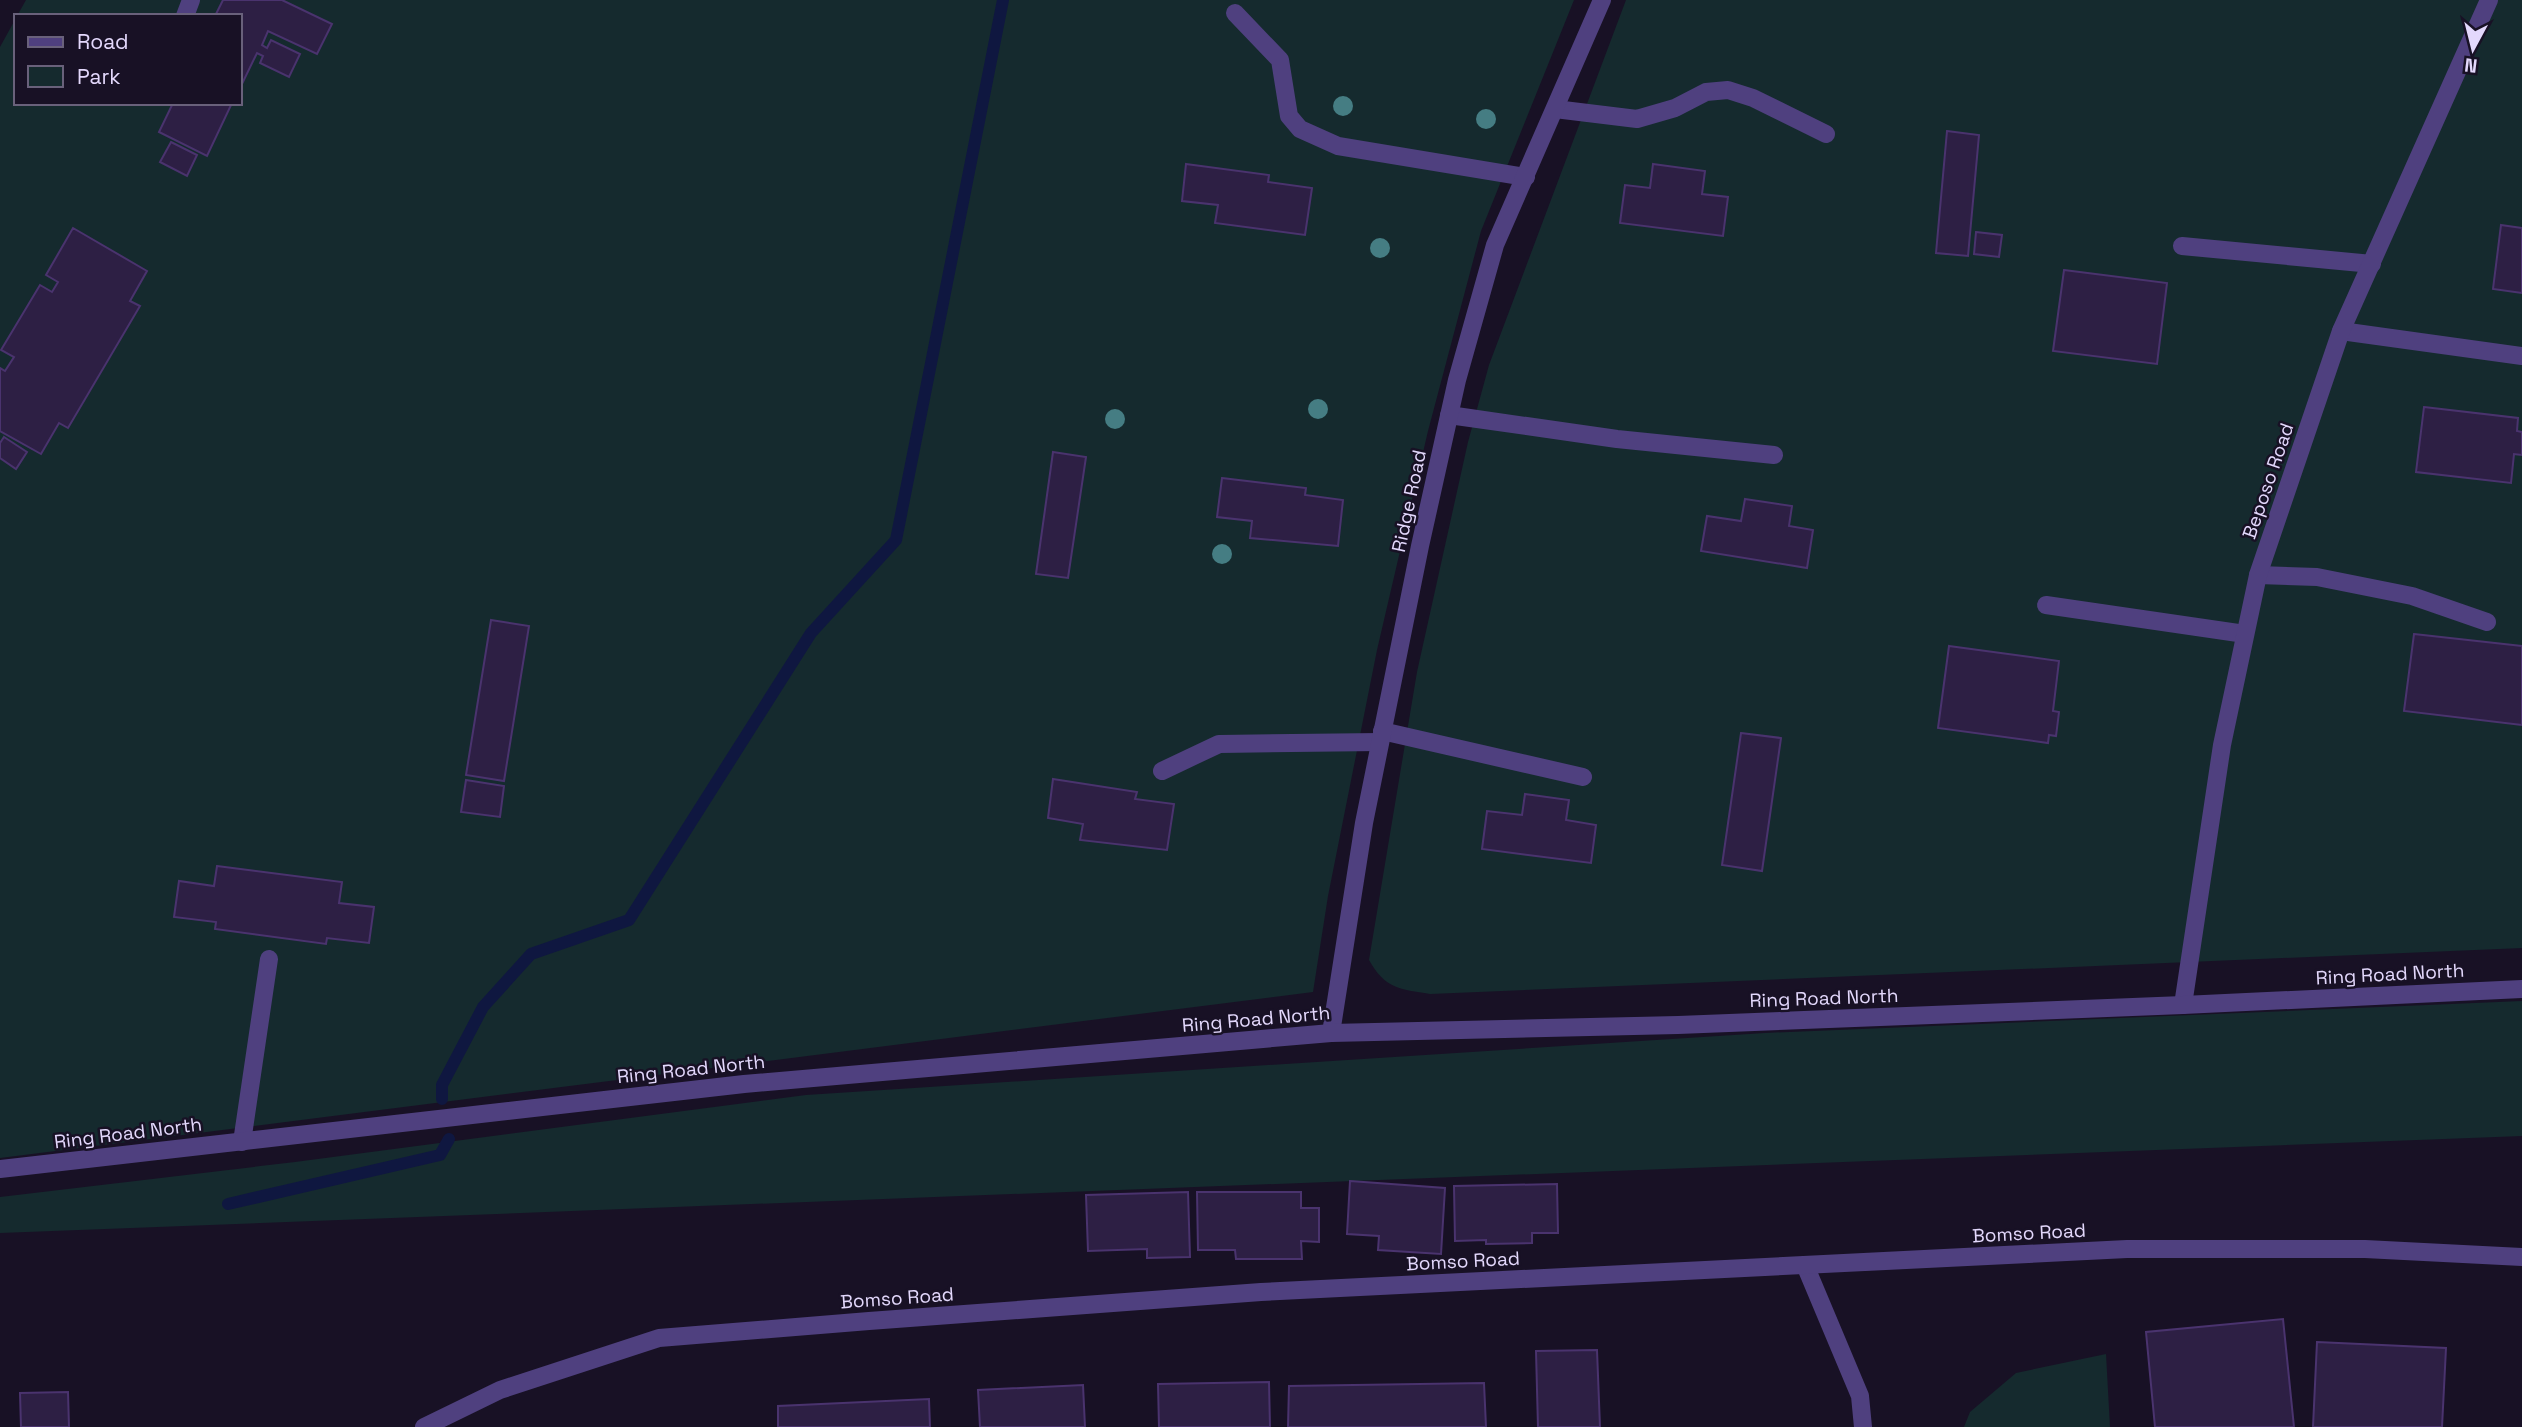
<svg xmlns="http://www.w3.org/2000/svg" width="2522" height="1427" font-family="'Space Grotesk',sans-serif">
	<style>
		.green { fill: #152a2e }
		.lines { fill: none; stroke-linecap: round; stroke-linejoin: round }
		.stream { stroke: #0f1740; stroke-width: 12 }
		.building { fill: #2d1f44; stroke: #4a336e; stroke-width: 2 }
		.minor { stroke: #4f407f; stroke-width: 18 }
		.tree { fill: #457d83 }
		.labels { text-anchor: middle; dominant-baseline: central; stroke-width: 5; stroke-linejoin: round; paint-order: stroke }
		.street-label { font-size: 19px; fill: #e3d8fc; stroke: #181125 }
	</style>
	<rect width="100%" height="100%" fill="#181125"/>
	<g class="green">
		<polygon points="26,0 1574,0 1481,231 1428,431 1377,650 1328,896 1313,992 0,1158 0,47 16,18 16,103 240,103 240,16 17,16"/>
		<path d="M1626 0H2522V948L1430 994C1400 989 1385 989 1369 960L1417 672 1468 442 1489 365Z"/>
		<polygon points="2522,1001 2522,1136 0,1233 0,1197 295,1162 806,1095 1765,1033"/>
		<polygon points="2106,1354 2110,1427 1964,1427 1970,1412 2016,1373"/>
	</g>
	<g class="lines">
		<g class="stream">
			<polyline points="442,1099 442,1085 483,1007 531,954 629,920 811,633 896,540 1003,0"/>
			<polyline points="228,1204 440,1155 449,1139"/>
		</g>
	</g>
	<g class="building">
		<polygon points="223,0 282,0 332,24 317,54 268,31 262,45 267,48 271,40 300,54 289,77 260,63 263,56 257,53 240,88 240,16 215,16"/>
		<polygon points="173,103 232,103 207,156 159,132"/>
		<polygon points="1947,131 1979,135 1968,256 1936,253"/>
		<polygon points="171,142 197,155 187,176 160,162"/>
		<polygon points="1186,164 1269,175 1268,182 1312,188 1305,235 1215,223 1218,205 1182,201"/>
		<polygon points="1653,164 1705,171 1702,194 1728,197 1723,236 1620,223 1625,185 1650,188"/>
		<polygon points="2501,225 2522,228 2522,293 2493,289"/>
		<polygon points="73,228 147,271 130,301 140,306 68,428 59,423 41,454 0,431 0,368 5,371 14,357 1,350 40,285 52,292 58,282 46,275"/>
		<polygon points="1976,232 2002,235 1999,257 1974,254"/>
		<polygon points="2064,270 2167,283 2157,364 2053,351"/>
		<polygon points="2424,407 2518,418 2517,431 2522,432 2522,455 2514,454 2511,483 2416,472"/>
		<polygon points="4,437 27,452 16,469 0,458 0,443"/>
		<polygon points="1053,452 1086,457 1068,578 1036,574"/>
		<polygon points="1222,478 1306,488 1305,495 1343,500 1338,546 1250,538 1252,521 1217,517"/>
		<polygon points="1745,499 1792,506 1789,526 1813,530 1807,568 1701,551 1707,516 1741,521"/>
		<polygon points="491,620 529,626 504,781 466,775"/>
		<polygon points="2414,634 2522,646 2522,725 2404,711"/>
		<polygon points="1949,646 2059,661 2053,711 2059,712 2056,736 2049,735 2048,743 1938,728"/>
		<polygon points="1741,733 1781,738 1762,871 1722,865"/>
		<polygon points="1053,779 1137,792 1135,799 1174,804 1167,850 1080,840 1083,824 1048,818"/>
		<polygon points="466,780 504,786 500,817 461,812"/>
		<polygon points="1525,794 1569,800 1566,820 1596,825 1591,863 1482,849 1487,811 1522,815"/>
		<polygon points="217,866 342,882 339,903 374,907 369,943 327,938 326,944 215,929 216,922 174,917 179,881 214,886"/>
		<polygon points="1350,1181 1445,1188 1441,1254 1378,1250 1379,1236 1347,1234"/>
		<polygon points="1557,1184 1558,1233 1532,1233 1532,1243 1486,1244 1486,1240 1455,1241 1454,1186"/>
		<polygon points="1188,1192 1190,1257 1147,1258 1147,1249 1088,1251 1086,1195"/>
		<polygon points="1197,1192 1301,1192 1301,1208 1319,1208 1319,1242 1301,1241 1302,1259 1236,1259 1235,1250 1198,1250"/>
		<polygon points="2283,1319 2294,1427 2155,1427 2146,1332"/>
		<polygon points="2317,1342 2446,1348 2442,1427 2313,1427"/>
		<polygon points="1597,1350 1600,1427 1538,1427 1536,1351"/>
		<polygon points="1269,1382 1270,1427 1159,1427 1158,1384"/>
		<polygon points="1484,1383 1486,1427 1288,1427 1289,1386"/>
		<polygon points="1083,1385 1085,1427 980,1427 978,1390"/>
		<polygon points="68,1392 69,1427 21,1427 20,1393"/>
		<polygon points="929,1399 930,1427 778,1427 778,1406"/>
	</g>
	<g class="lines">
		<g class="minor">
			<polyline points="1235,13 1280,60 1289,116 1300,129 1338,146 1526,177"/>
			<polyline points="185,16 191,0"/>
			<polyline points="1555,109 1637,119 1675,108 1706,92 1728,90 1753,98 1826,134"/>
			<polyline points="2182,246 2372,264"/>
			<polyline points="2341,331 2522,356"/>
			<polyline points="1449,415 1617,439 1774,455"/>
			<polyline points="2258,575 2317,577 2412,596 2487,622"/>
			<polyline points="2046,605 2245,634"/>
			<polyline points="1382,731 1583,777"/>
			<polyline points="1162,771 1219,744 1380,742"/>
			<polyline points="2183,1005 2222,745 2258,575 2341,331 2489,0"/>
			<polyline points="1331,1033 1364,823 1420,546 1457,380 1495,245 1602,0"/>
			<polyline points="242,1142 269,959"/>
			<polyline points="0,1169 744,1084 1331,1033 1678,1025 2183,1005 2522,989"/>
			<polyline points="1805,1265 1860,1396 1863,1427"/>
			<polyline points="424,1427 500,1390 659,1338 869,1321 1261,1292 2127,1249 2365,1249 2522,1257"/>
		</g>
	</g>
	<g class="tree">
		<circle cx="1343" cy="106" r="10"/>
		<circle cx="1486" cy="119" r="10"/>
		<circle cx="1380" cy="248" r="10"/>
		<circle cx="1318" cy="409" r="10"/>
		<circle cx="1115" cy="419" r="10"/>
		<circle cx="1222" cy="554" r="10"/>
	</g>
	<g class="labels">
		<g class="street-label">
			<text transform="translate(2268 481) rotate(-71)">Beposo Road</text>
			<text transform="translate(1409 501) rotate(-78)">Ridge Road</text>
			<text transform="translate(2390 974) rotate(-3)">Ring Road North</text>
			<text transform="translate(1824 998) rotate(-2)">Ring Road North</text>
			<text transform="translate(1256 1019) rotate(-5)">Ring Road North</text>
			<text transform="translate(691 1069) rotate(-6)">Ring Road North</text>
			<text transform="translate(128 1133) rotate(-7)">Ring Road North</text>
			<text transform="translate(2029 1233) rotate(-3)">Bomso Road</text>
			<text transform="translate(1463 1261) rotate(-3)">Bomso Road</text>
			<text transform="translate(897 1298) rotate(-4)">Bomso Road</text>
		</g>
	</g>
	<rect x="14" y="14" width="228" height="91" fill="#181125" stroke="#69617b" stroke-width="2"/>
	<rect x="28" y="37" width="35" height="10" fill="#4f407f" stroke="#69617b" stroke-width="2"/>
	<text x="77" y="49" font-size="21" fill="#e3d8fc">Road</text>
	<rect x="28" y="66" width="35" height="21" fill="#152a2e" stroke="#69617b" stroke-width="2"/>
	<text x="77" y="84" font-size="21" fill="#e3d8fc">Park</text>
	<g transform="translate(2473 49) rotate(187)" stroke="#181125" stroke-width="5" paint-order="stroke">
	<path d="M0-5L12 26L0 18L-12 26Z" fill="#e3d8fc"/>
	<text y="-10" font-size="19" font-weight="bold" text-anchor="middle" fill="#e3d8fc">N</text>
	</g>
</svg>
